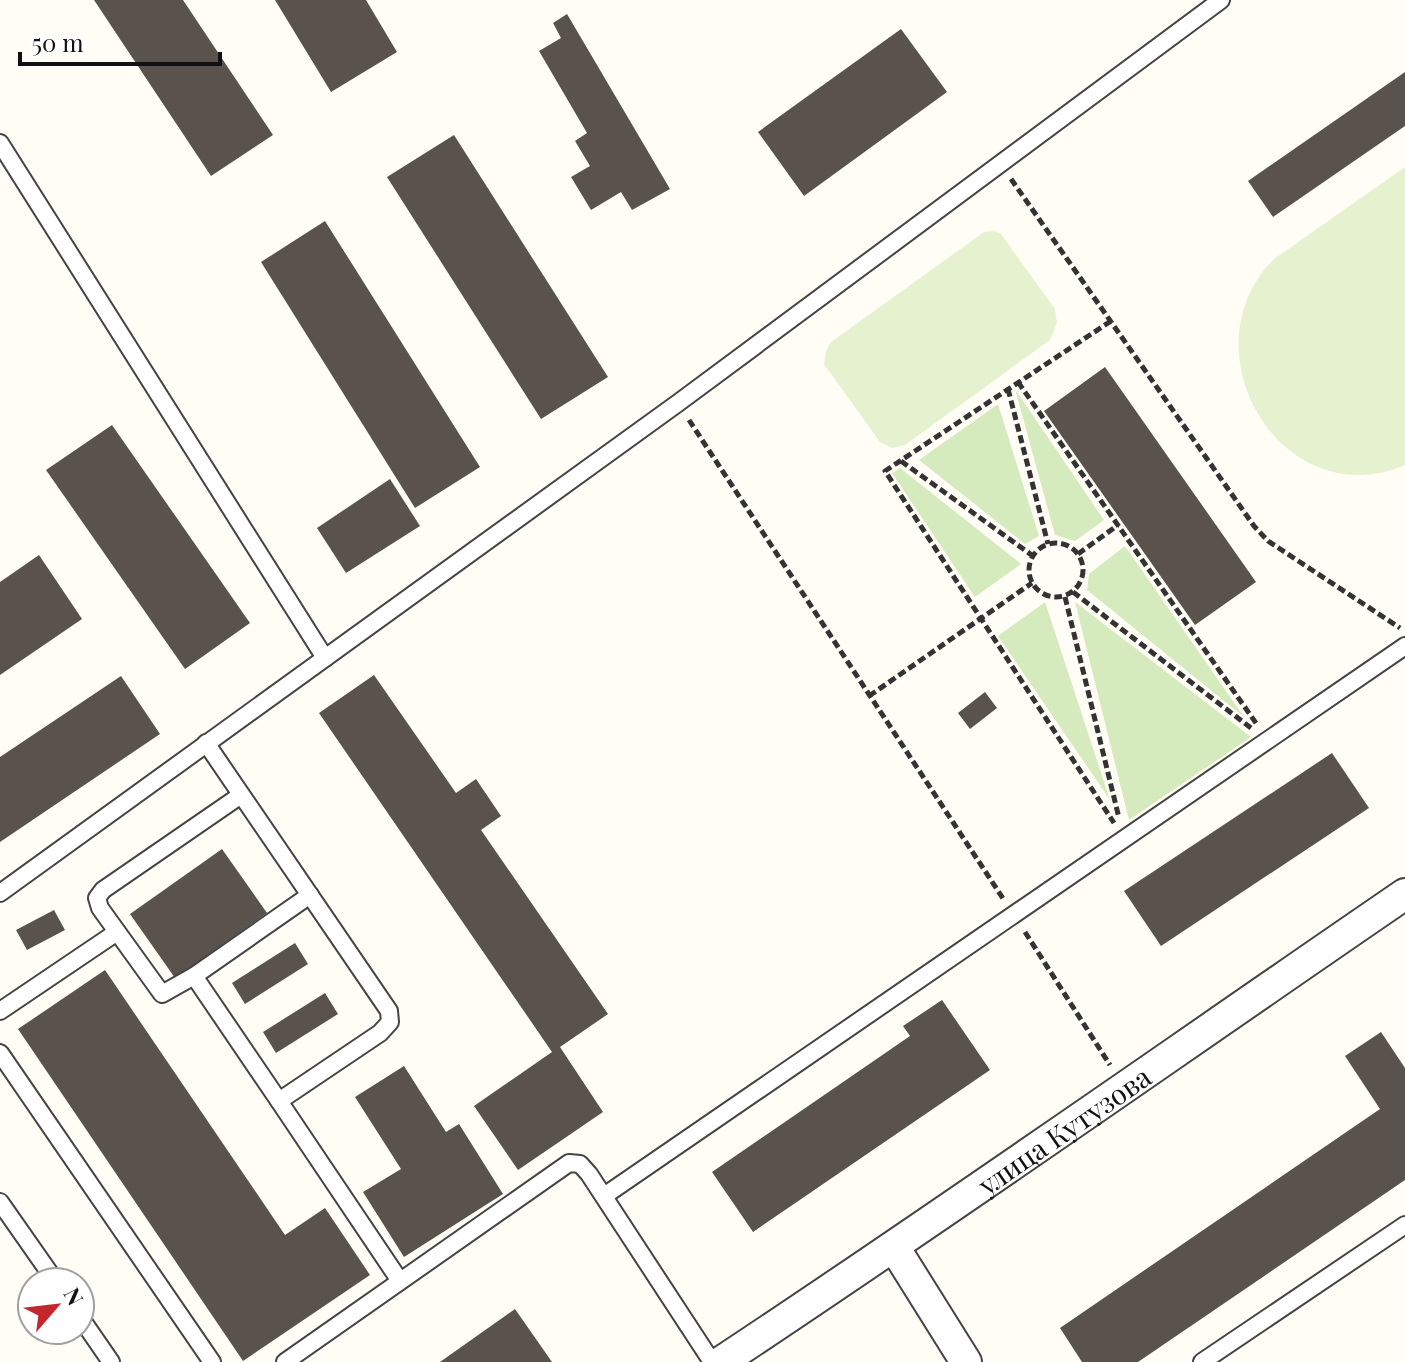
<svg xmlns="http://www.w3.org/2000/svg" width="1405" height="1362" font-family="'Playfair Display',serif">
	<style>
		.green { fill: #d5ebbd }
		.pitch { fill: #e6f2cf }
		.building { fill: #5a524d }
		.lines { fill: none; stroke-linecap: round; stroke-linejoin: round }
		.lane-casing { stroke: #444; stroke-width: 20 }
		.street-casing { stroke: #444; stroke-width: 34 }
		.path { stroke: #333; stroke-width: 5; stroke-dasharray: 8 4; stroke-linecap: butt }
		.lane { stroke: #fff; stroke-width: 16 }
		.street { stroke: #fff; stroke-width: 30 }
		.labels { text-anchor: middle; dominant-baseline: central; stroke-width: 8; stroke-linejoin: round; paint-order: stroke }
		.street-label { font-size: 28px; fill: #111; stroke: #fff }
	</style>
	<rect width="100%" height="100%" fill="#fffdf5"/>
	<g class="green">
		<polygon points="1015,389 1104,520 1075,541 1055,535"/>
		<polygon points="998,404 1039,536 1025,544 919,460"/>
		<polygon points="900,468 1021,564 975,597 892,473"/>
		<polygon points="1125,546 1244,717 1087,590 1089,574"/>
		<polygon points="1045,602 1110,800 998,636"/>
		<polygon points="1075,602 1251,737 1129,820"/>
	</g>
	<g class="pitch">
		<path d="M1405 167V465C1282 518 1183 350 1274 259Z"/>
		<polygon points="994,231 1001,234 1055,309 1057,323 1050,340 905,445 892,448 880,442 824,364 826,351 831,342 984,232"/>
	</g>
	<g class="building">
		<polygon points="94,0 183,0 273,135 211,176"/>
		<polygon points="275,0 366,0 397,52 331,92"/>
		<polygon points="567,14 670,189 632,210 621,192 591,210 571,177 590,166 575,141 587,133 539,51 561,38 553,23"/>
		<polygon points="901,29 947,92 804,196 758,132"/>
		<polygon points="1405,72 1405,126 1273,217 1248,181"/>
		<polygon points="454,135 608,377 541,419 387,177"/>
		<polygon points="325,221 480,467 415,508 261,262"/>
		<polygon points="1105,367 1256,582 1195,625 1044,411"/>
		<polygon points="112,425 250,623 185,669 46,470"/>
		<polygon points="390,479 420,526 346,573 317,528"/>
		<polygon points="39,555 82,619 0,675 0,582"/>
		<polygon points="374,675 456,793 476,779 501,816 481,830 608,1014 560,1047 603,1112 518,1170 474,1106 552,1052 319,713"/>
		<polygon points="121,676 160,734 0,842 0,757"/>
		<polygon points="985,692 997,708 970,729 958,713"/>
		<polygon points="1332,753 1369,808 1161,946 1124,891"/>
		<polygon points="222,849 267,913 175,978 130,914"/>
		<polygon points="54,910 65,930 27,950 16,930"/>
		<polygon points="295,943 308,964 245,1004 232,983"/>
		<polygon points="105,970 285,1235 325,1208 370,1275 243,1361 18,1029"/>
		<polygon points="325,993 338,1014 276,1053 263,1032"/>
		<polygon points="942,1000 990,1070 753,1232 712,1172 910,1036 903,1026"/>
		<polygon points="1381,1032 1405,1068 1405,1180 1138,1362 1082,1362 1060,1328 1380,1109 1345,1056"/>
		<polygon points="404,1066 446,1132 459,1124 503,1194 404,1257 363,1192 401,1169 355,1097"/>
		<polygon points="515,1309 552,1362 440,1362"/>
	</g>
	<g class="lines">
		<defs>
			<g id="lane">
				<polyline points="0,143 325,658"/>
				<polyline points="206,743 389,1011 390,1022 380,1033 279,1101 400,1281"/>
				<polyline points="0,893 678,403 1221,0"/>
				<polyline points="194,976 162,994 100,908 97,898 103,890 241,795"/>
				<polyline points="0,1011 117,932"/>
				<polyline points="0,1053 212,1362"/>
				<polyline points="279,1101 194,976 310,895"/>
				<polyline points="604,1196 1405,646"/>
				<polyline points="0,1202 56,1282"/>
				<polyline points="80,1317 111,1362"/>
				<polyline points="285,1362 569,1163 580,1164 589,1174 712,1362"/>
				<polyline points="1202,1362 1405,1225"/>
			</g>
			<g id="street">
				<polyline points="894,1247 966,1362"/>
				<path id="s1" d="M721 1362C951 1210 1177 1050 1405 894"/>
			</g>
		</defs>
		<use href="#lane" class="lane-casing"/>
		<use href="#street" class="street-casing"/>
		<g class="path">
			<polyline points="1011,179 1254,526 1268,541 1400,628"/>
			<polyline points="1111,321 885,471 1114,823"/>
			<polyline points="1018,382 1258,726"/>
			<polyline points="1008,389 1048,544"/>
			<polyline points="689,420 1004,900"/>
			<polyline points="901,461 1033,556"/>
			<circle cx="1056" cy="570" r="27"/>
			<polyline points="1078,554 1118,525"/>
			<polyline points="1073,592 1251,728"/>
			<polyline points="1065,597 1119,818"/>
			<polyline points="869,696 1032,583"/>
			<polyline points="1025,932 1110,1065"/>
		</g>
		<use href="#lane" class="lane"/>
		<use href="#street" class="street"/>
	</g>
	<g class="labels">
		<g class="street-label">
			<text stroke="none"><textPath href="#s1" startOffset="414">улица Кутузова</textPath></text>
		</g>
	</g>
	<g transform="translate(56 1306) rotate(62)"><circle r="38" fill="#ffffff" stroke="#a0a0a0" stroke-width="2"/>
	<path d="M0-6L14 30L0 20L-14 30Z" fill="#c4262e"/>
	<text y="-12" font-size="22" font-weight="bold" text-anchor="middle" fill="#111111">N</text>
	</g>
	<path d="M20 52v12h200v-12" fill="none" stroke="#111111" stroke-width="4"/>
	<text x="32" y="52" font-size="24" fill="#111111" stroke="#ffffff" stroke-width="6" paint-order="stroke">50 m</text>
</svg>
